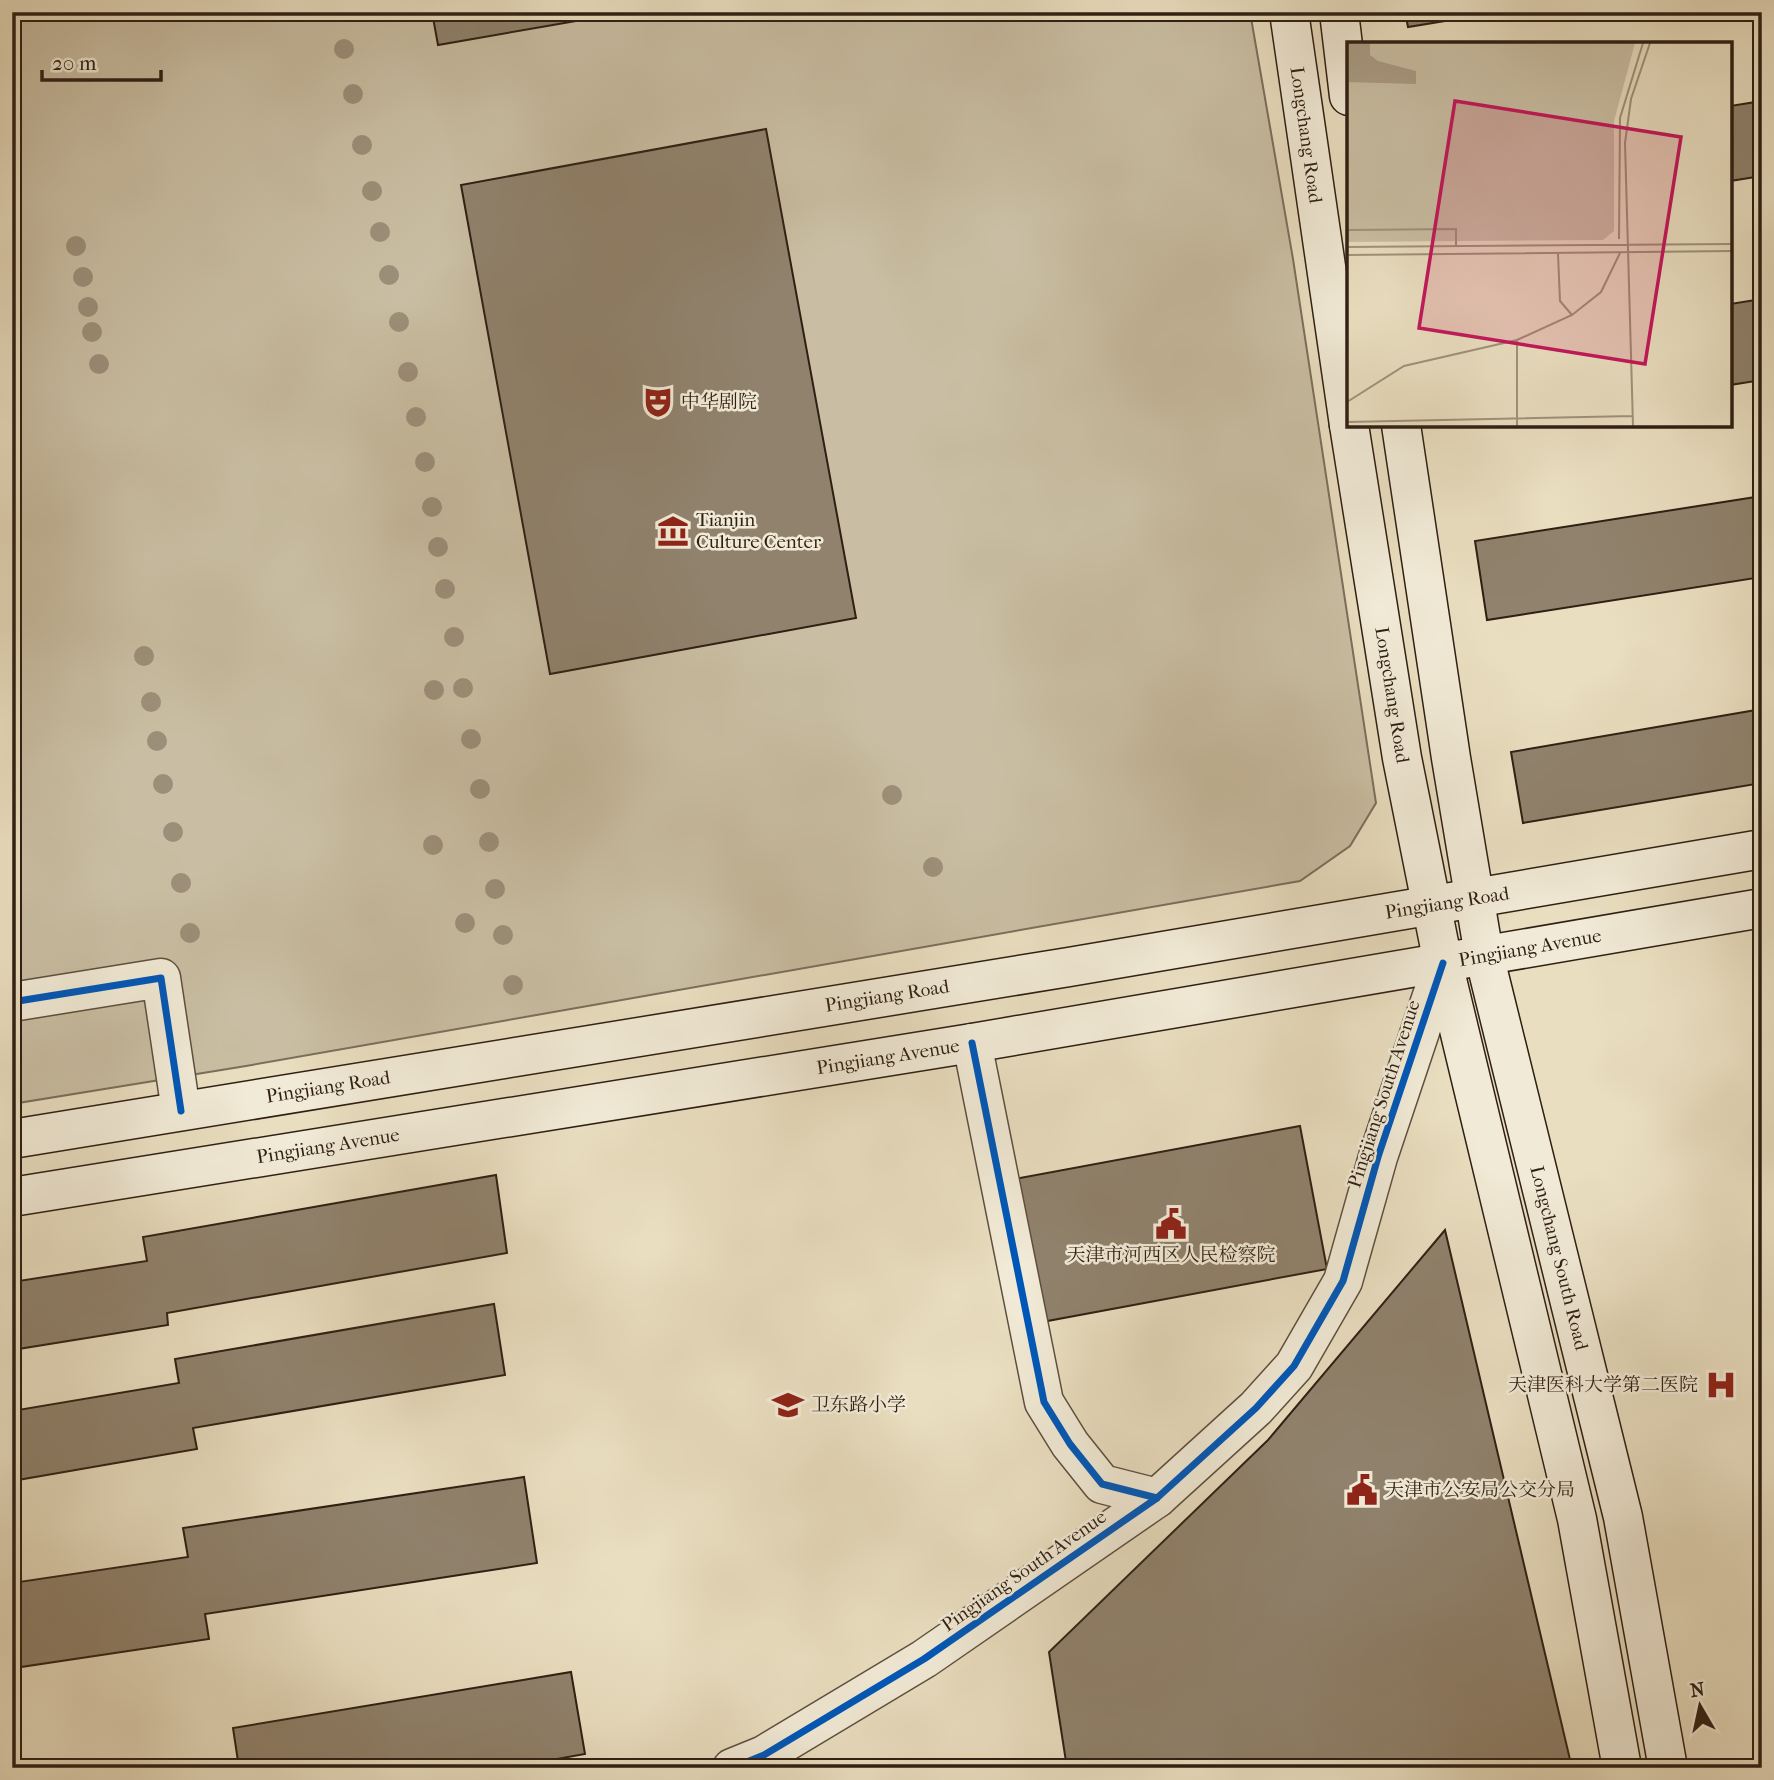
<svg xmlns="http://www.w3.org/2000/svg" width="1774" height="1780" font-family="'IM FELL French Canon','Noto Serif SC',serif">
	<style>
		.green { fill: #c9bea3; stroke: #7c6e5c; stroke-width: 2 }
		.building { fill: #90826d; stroke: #2f1f14; stroke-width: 2 }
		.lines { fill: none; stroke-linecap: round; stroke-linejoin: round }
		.street-casing { stroke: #5e4f3f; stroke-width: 41 }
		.secondary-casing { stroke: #2f1f14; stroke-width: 41 }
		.street { stroke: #f1ead6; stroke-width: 38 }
		.secondary { stroke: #f1ead6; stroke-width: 38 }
		.cycleway-casing { stroke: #f1ead6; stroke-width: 11 }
		.cycleway { stroke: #0057b8; stroke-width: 7 }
		.tree { fill: #9c8f79 }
		.labels { text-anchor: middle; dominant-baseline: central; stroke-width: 5; stroke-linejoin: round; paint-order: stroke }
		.street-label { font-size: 19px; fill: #2f1f14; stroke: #f1ead6 }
		.poi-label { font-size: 19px; fill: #2f1f14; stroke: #f1ead6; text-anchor: start }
		.inset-road { fill: none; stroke: #9f927b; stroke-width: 2 }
		.view { fill: #c2185b; fill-opacity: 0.15; stroke: #c2185b; stroke-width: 3.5 }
		.inset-edge { fill: none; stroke: #2f1f14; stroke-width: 3.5 }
	</style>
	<rect width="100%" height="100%" fill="#e9dec0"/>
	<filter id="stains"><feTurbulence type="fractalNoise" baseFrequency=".00286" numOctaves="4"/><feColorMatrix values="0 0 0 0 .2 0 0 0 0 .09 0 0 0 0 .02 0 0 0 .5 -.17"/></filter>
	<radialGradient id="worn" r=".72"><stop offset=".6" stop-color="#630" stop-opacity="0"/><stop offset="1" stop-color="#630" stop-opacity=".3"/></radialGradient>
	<polygon class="green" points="12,12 1250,12 1293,259 1376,803 1350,846 1300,881 246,1066 12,1104"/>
	<g class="building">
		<polygon points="432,12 628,12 438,45"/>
		<polygon points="1405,12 1500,12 1408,27"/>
		<polygon points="1762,101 1762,176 1730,181 1730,106"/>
		<polygon points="766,129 856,618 550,674 461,185"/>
		<polygon points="1762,299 1762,380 1730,385 1730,304"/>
		<polygon points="1762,496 1762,577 1487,620 1475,541"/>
		<polygon points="1762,709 1762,783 1523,823 1511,752"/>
		<polygon points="1300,1126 1327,1269 1042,1322 1015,1179"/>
		<polygon points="496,1175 507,1253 167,1313 168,1325 12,1350 12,1282 147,1261 143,1237"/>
		<polygon points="1445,1230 1572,1768 1067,1768 1049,1652 1268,1440"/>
		<polygon points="494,1304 505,1375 193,1428 197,1449 12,1481 12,1411 179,1383 175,1359"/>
		<polygon points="524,1477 537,1563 205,1614 209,1639 14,1668 12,1657 12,1583 188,1557 183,1528"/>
		<polygon points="571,1672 585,1754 506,1768 239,1768 233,1728"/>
	</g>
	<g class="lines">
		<defs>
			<g id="street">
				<polyline points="12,1002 161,978 181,1111"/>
				<polyline points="972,1043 1044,1402 1070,1444 1102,1484 1157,1498"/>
				<polyline points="732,1768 764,1755 924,1659 1157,1498 1256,1408 1294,1366 1343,1281 1378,1157 1443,963"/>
			</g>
			<g id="secondary">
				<polyline points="1289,12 1349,425"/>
				<polyline points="1339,12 1349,96"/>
				<polyline points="1349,425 1402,758 1443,963 1577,1519 1622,1768"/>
				<polyline points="1401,425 1451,758 1484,955 1623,1517 1668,1768"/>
				<polyline points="12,1139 1069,967 1762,849"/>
				<polyline points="12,1197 972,1043 1762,908"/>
			</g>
		</defs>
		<use href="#street" class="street-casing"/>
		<use href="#secondary" class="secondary-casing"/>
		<use href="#street" class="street"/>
		<use href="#secondary" class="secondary"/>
		<defs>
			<g id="cycleway">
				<polyline points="12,1002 161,978 181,1111"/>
				<polyline points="972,1043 1044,1402 1070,1444 1102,1484 1157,1498"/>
				<polyline points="732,1768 764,1755 924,1659 1157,1498 1256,1408 1294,1366 1343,1281 1378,1157 1443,963"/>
			</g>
		</defs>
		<use href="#cycleway" class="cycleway-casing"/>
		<use href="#cycleway" class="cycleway"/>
	</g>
	<g class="tree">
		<circle cx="344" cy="49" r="10"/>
		<circle cx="353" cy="94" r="10"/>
		<circle cx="362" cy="145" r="10"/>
		<circle cx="372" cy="191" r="10"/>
		<circle cx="380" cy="232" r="10"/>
		<circle cx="76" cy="246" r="10"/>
		<circle cx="389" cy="275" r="10"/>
		<circle cx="83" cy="277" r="10"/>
		<circle cx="88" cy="307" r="10"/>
		<circle cx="399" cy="322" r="10"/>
		<circle cx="92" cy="332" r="10"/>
		<circle cx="99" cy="364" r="10"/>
		<circle cx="408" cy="372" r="10"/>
		<circle cx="416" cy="417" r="10"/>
		<circle cx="425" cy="462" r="10"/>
		<circle cx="432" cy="507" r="10"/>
		<circle cx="438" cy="547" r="10"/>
		<circle cx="445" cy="589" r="10"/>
		<circle cx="454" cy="637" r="10"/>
		<circle cx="144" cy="656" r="10"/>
		<circle cx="463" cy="688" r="10"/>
		<circle cx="434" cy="690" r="10"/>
		<circle cx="151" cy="702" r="10"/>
		<circle cx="471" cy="739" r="10"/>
		<circle cx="157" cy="741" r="10"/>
		<circle cx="163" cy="784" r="10"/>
		<circle cx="480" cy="789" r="10"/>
		<circle cx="892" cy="795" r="10"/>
		<circle cx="173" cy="832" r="10"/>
		<circle cx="489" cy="842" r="10"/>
		<circle cx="433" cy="845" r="10"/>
		<circle cx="933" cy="867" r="10"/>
		<circle cx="181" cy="883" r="10"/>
		<circle cx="495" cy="889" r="10"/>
		<circle cx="465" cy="923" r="10"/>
		<circle cx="190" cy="933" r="10"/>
		<circle cx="503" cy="935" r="10"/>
		<circle cx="513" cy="985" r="10"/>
	</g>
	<defs>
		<symbol id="theatre-bare" viewBox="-9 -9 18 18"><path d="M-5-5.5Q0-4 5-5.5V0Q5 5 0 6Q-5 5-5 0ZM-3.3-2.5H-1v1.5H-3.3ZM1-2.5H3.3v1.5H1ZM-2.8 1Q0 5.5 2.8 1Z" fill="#8f2418" stroke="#f1ead6" stroke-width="2.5" paint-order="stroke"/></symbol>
		<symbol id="museum-bare" viewBox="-9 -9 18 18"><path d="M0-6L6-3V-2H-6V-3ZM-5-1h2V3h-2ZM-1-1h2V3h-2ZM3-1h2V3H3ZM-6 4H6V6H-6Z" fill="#8f2418" stroke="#f1ead6" stroke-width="2.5" paint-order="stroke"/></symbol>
		<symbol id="civic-bare" viewBox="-9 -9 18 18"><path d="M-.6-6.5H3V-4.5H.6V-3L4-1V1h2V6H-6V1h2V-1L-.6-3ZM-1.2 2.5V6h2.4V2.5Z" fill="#8f2418" stroke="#f1ead6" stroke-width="2.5" paint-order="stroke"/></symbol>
		<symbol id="hospital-bare" viewBox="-9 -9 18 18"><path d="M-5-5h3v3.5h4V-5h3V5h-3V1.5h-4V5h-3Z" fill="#8f2418" stroke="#f1ead6" stroke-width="2.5" paint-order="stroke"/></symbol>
		<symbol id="school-bare" viewBox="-9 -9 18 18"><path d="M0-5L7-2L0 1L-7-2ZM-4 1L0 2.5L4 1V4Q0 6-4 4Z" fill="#8f2418" stroke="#f1ead6" stroke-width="2.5" paint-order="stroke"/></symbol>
	</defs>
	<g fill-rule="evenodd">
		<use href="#theatre-bare" x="636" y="380" width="44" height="44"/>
		<use href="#museum-bare" x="651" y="509" width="44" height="44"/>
		<use href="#civic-bare" x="1149" y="1202" width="44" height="44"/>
		<use href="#hospital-bare" x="1699" y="1363" width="44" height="44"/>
		<use href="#school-bare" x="766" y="1383" width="44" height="44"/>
		<use href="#civic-bare" x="1340" y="1468" width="44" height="44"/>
	</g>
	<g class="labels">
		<g class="street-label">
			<text transform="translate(1306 135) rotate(82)">Longchang Road</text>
			<text transform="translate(1392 695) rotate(81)">Longchang Road</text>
			<text transform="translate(1447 903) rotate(-9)">Pingjiang Road</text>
			<text transform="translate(1530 948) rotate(-10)">Pingjiang Avenue</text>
			<text transform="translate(887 996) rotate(-9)">Pingjiang Road</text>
			<text transform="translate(888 1057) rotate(-9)">Pingjiang Avenue</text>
			<text transform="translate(328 1087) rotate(-9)">Pingjiang Road</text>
			<text transform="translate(1384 1094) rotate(-72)">Pingjiang South Avenue</text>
			<text transform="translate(328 1146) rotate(-9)">Pingjiang Avenue</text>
			<text transform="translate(1559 1258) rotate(76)">Longchang South Road</text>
			<text transform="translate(1024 1571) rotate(-35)">Pingjiang South Avenue</text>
		</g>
		<g class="poi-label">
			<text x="681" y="402">中华剧院</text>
			<text x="696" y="520">Tianjin<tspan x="696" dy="22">Culture Center</tspan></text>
			<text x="1171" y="1255" text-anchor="middle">天津市河西区人民检察院</text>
			<text x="1698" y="1385" text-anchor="end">天津医科大学第二医院</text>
			<text x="811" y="1405">卫东路小学</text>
			<text x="1385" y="1490">天津市公安局公交分局</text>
		</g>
	</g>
	<g transform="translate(1347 42)">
		<rect width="385" height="385" fill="#e9dec0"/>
		<path d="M0 1H288L267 79V189L256 198 0 200Z" fill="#c9bea3"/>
		<path d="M0 1H23V13L31 19 69 29V42L0 40Z" fill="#aa9d86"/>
		<path class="inset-road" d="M0 188 109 187V204M272 197 273 76 296 1M0 205 385 202M211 212 213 259 225 273M0 213 385 209M0 360 57 324 170 298 225 273 254 250 273 211M0 380 286 374M170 384V298M286 384 278 101 284 57 303 1"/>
		<path class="view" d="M108 59 334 95 298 322 72 286Z"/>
		<rect width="385" height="385" class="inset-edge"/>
	</g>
	<rect width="1774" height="1780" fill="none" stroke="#e9dec0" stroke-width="42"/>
	<rect x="14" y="14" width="1746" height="1752" fill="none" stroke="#2f1f14" stroke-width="3.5"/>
	<rect x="21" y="21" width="1732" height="1738" fill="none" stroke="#2f1f14" stroke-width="2"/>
	<g transform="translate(1700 1706) rotate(351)" stroke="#f1ead6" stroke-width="5" paint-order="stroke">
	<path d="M0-5L12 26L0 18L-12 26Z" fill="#2f1f14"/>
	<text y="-10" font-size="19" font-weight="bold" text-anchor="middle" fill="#2f1f14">N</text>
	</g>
	<path d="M42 70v10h119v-10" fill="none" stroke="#2f1f14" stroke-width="3.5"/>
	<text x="52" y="70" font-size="21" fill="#2f1f14" stroke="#f1ead6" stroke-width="5" paint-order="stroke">20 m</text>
	<rect width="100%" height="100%" filter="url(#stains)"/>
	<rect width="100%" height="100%" fill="url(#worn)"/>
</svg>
